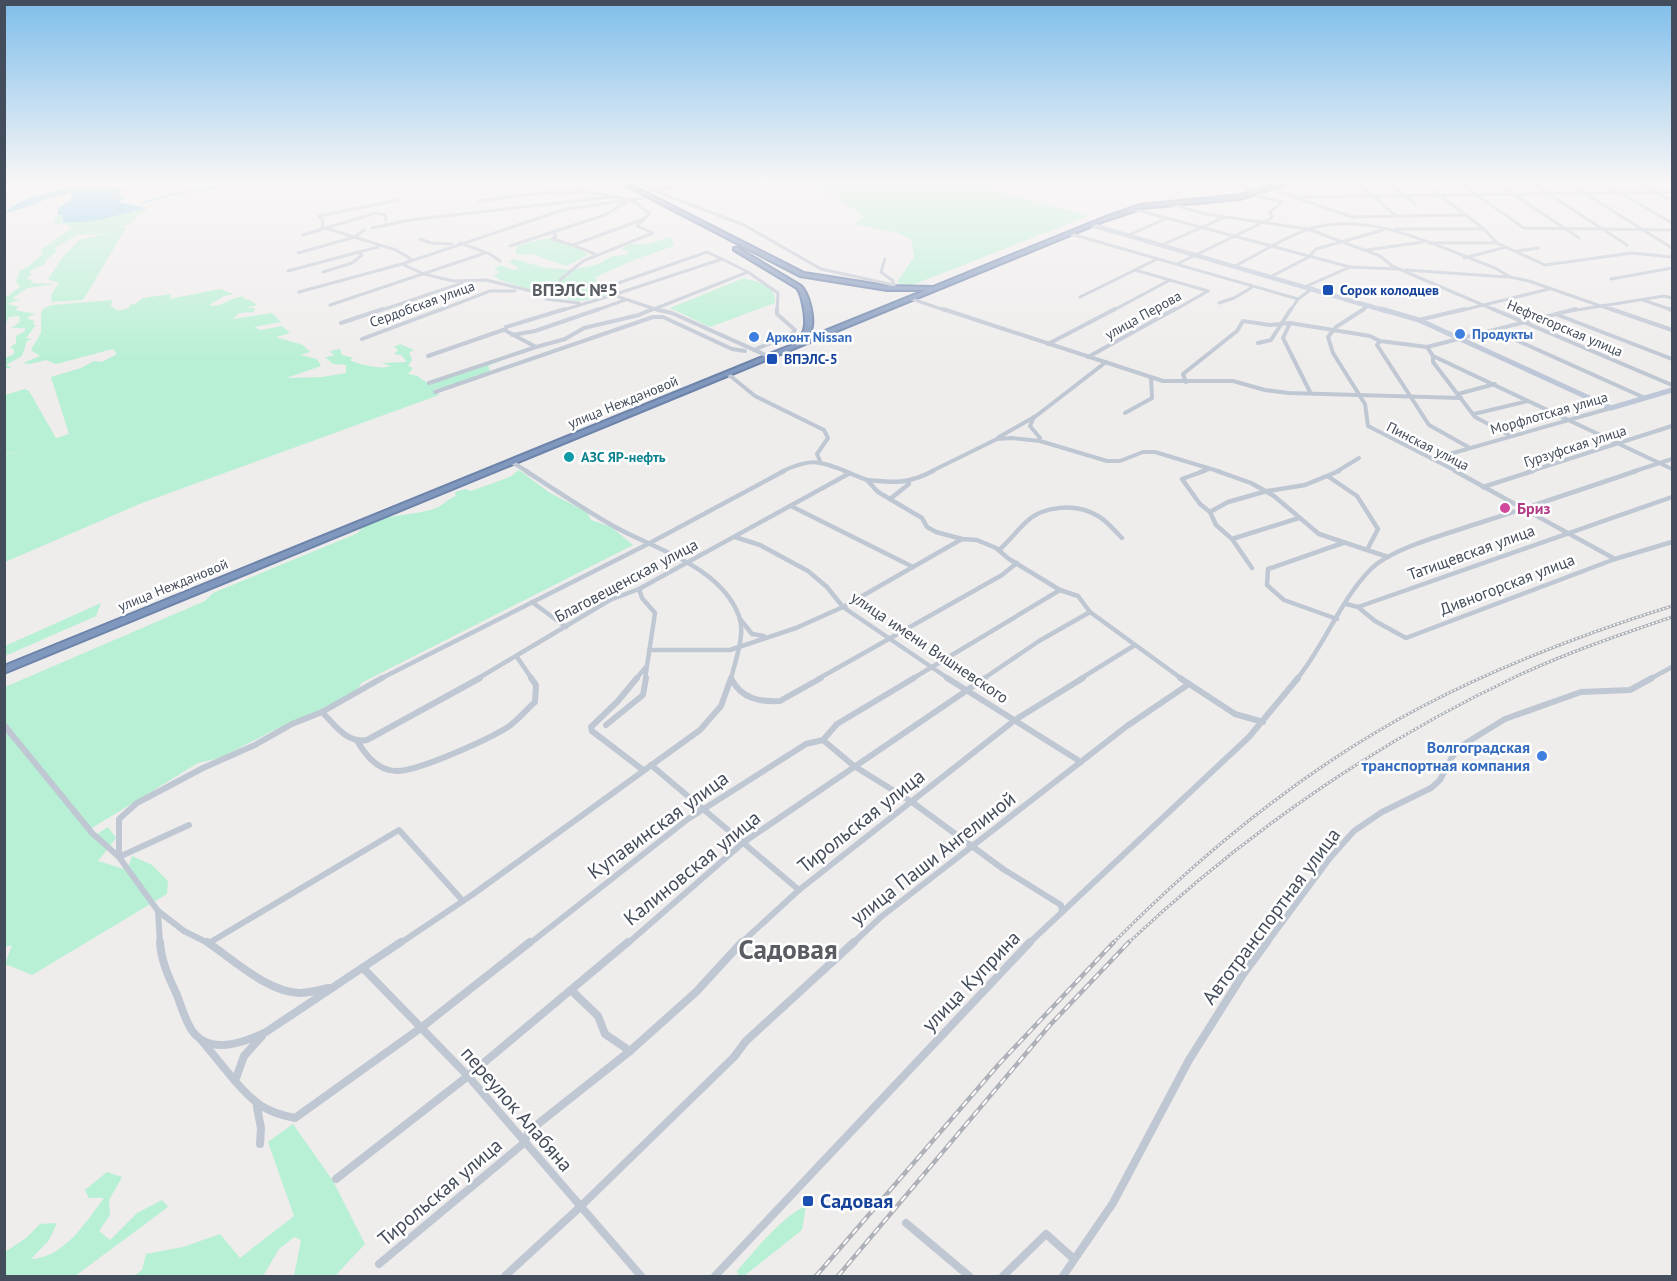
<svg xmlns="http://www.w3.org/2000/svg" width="1677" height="1281" font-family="'PT Sans',sans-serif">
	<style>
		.green { fill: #b7f0d4 }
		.water { fill: #82ccef }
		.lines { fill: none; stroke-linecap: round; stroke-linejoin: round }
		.stream { stroke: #82ccef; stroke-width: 1.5 }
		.highway-casing { stroke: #6c83aa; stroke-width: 4 }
		.street-far4 { stroke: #bfc7d3; stroke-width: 3 }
		.street-far3 { stroke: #bfc7d3; stroke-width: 4 }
		.street-far2 { stroke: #bfc7d3; stroke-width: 4.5 }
		.street-far1 { stroke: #bfc7d3; stroke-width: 6 }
		.street { stroke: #bfc7d3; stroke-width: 8 }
		.secondary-far1 { stroke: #bec7d7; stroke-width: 4.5 }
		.secondary { stroke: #bec7d7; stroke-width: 5 }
		.highway { fill: #8198be; fill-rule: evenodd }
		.rail-far1-casing { stroke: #aeb1b7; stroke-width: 3 }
		.rail-casing { stroke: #aeb1b7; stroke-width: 4.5 }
		.rail-far1 { stroke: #fff; stroke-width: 1.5; stroke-dasharray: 2; stroke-linecap: butt }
		.rail { stroke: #fff; stroke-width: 2; stroke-dasharray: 7; stroke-linecap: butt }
		.transit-dot { fill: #1a4fb4; stroke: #fff; stroke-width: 2 }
		.shop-dot { fill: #3f7fe0; stroke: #fff; stroke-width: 2 }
		.culture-dot { fill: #0f9aa8; stroke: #fff; stroke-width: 2 }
		.hotel-dot { fill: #d1479c; stroke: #fff; stroke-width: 2 }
		.labels { text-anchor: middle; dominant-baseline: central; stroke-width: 5; stroke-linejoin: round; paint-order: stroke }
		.far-transit-label { font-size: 14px; font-weight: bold; fill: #164399; stroke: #fff; text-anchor: start }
		.far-street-label { font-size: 14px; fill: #444d5b; stroke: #fff }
		.far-shop-label { font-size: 14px; font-weight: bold; fill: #366cbe; stroke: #fff; text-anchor: start }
		.far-culture-label { font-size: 14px; font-weight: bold; fill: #0d838f; stroke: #fff; text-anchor: start }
		.hotel-label { font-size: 16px; font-weight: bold; fill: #b23c85; stroke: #fff; text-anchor: start }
		.street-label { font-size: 16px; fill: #444d5b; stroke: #fff }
		.shop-label { font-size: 16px; font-weight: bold; fill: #366cbe; stroke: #fff; text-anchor: end }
		.far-district-label { font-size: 18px; font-weight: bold; fill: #595c62; stroke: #fff }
		.near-street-label { font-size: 20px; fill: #444d5b; stroke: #fff }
		.near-transit-label { font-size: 20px; font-weight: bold; fill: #164399; stroke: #fff; text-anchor: start }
		.near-district-label { font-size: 27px; font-weight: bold; fill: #595c62; stroke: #fff }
	</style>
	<rect width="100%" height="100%" fill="#efecec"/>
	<g class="green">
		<polygon points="808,183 997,183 986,188 1088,216 907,287 897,282 914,257 911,239 897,233 854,224 864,216 817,186"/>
		<path d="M145 208 148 210C136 214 132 226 119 228H126L83 300 52 302 51 295 59 283 48 279 63 257 79 240 104 234 76 235 55 248 57 251 47 259 45 264 29 272 32 274 26 279 32 280 31 283 56 284 27 288 12 299H20L8 304 19 307 15 310 36 314 29 316 28 319 34 321 33 324 36 325 26 338 32 339 27 341 22 356 6 365 12 368H5V358L14 354V349L10 348 16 343V336L25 331V328H11L20 322 19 316 9 317 5 325V298L20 287 16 281 20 271 30 265 43 254 41 250 71 228 69 225 54 224 56 216 130 212Z"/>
		<path d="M671 237 674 244 671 247 636 259 596 277V281L608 295C599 296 589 300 580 301 569 301 501 283 494 276L499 272 494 269 500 265 513 270 519 268 508 262 514 259 542 267 571 270 599 264 612 256 626 255 629 251 621 250 629 244H648Z"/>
		<path d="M553 238C563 244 579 247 588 255L566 266 532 254 518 255 515 252 518 246 537 240Z"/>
		<path d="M744 278C758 281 777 287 775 303L710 327 670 308Z"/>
		<path d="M220 289 234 294 224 296 209 305C222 308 231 297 244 296L243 299 250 300 257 305 247 308H255L254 312 239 313 233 319 272 313 281 322 254 327 261 330 282 326 290 333 276 337 303 345 310 352 300 355 317 359 321 366 286 378 322 377 346 373V365L333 364 325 357 334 356 330 351 340 349 342 355 353 358 350 360C359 365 384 370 391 366L382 363 407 362 401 355 394 354 398 350 394 347 400 344 414 350 409 353 412 360 408 366 413 368 408 374 417 376 429 384 498 360 500 361 488 366 490 371 447 387 434 389 439 395 142 503 5 562 4 456 26 448 5 455V395L25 389 29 391 56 438 69 434 51 377 81 368 94 361 102 362 117 354 113 349 56 364 46 360 30 364 23 363 40 356 31 350 41 333V314L43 309 52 305 112 300 111 306 118 311 129 308V305L135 304 143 298 171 294 170 299Z"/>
		<path d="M519 470 550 493 587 512 591 520 611 527 633 545 361 683 359 688 313 715 276 729 220 758 198 763 87 831 94 836 108 827 116 838 98 861 127 870 132 856 152 865 168 881 167 894 32 975 5 964 12 945 5 947V687L205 601 213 593 358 533C369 513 415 517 436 508 443 505 448 499 456 496L455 492 466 489 471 491 510 477Z"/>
		<polygon points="101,603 96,616 5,656 5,646"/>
		<polygon points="293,1124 333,1181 365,1244 335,1276 294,1276 301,1240 294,1237 279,1249 263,1276 134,1276 142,1270 146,1254 183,1247 220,1234 240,1258 294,1216 268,1142"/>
		<path d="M107 1172 122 1177 109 1200 110 1215 99 1231 110 1240 137 1213 162 1200 168 1207 75 1276H5V1252L26 1238 40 1224 57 1223 49 1240 31 1259C64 1258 86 1222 104 1198H89L85 1190Z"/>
		<path d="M806 1206 802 1230 744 1276H739L737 1271C755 1251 782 1216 806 1206Z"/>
	</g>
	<path class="water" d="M101 186 125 190 112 197 122 194 120 197 127 196 119 202 145 208C117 215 93 224 63 222L62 215H58V209L74 196 69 193C46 197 27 209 5 213 21 195 71 186 101 186Z"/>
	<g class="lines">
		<polyline class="stream" points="142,203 174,194 245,183"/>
		<defs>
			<path id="highway" d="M621 183H627L804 273 887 286 933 287 1103 218 1140 205 1240 195 1282 183H1290L1240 199 1143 208 1107 220 4 673V666L797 343C798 339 803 335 804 330 807 321 803 296 797 288L734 250V248H738L801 286C809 294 815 319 811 330 810 334 807 336 805 339L926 290H887L800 276Z"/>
		</defs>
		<use href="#highway" class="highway-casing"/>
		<g class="street-far4">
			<polyline points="572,183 587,192 632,200 649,213 644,219 573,245 595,254"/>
			<polyline points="642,183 655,191 744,225 821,269 894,285"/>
			<polyline points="1357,183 1395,215"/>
			<polyline points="1388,183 1415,204"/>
			<polyline points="1423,183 1484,229 1497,243 1545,265 1632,253 1672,257"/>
			<polyline points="1460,183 1524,228 1672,230"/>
			<polyline points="1497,183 1579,238"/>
			<polyline points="1532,183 1627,245"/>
			<polyline points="1568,183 1672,248"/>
			<polyline points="1604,183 1672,223"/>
			<polyline points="1639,183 1672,201"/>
			<polyline points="986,188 1000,183"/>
			<polyline points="1271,189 1355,218"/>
			<polyline points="658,191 691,183"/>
			<polyline points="1295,197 1672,192"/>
			<polyline points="398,200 319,216 323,220 322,227 396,250 411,259 404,265 424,274 453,281 486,280 539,293 547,297 546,299 579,303"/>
			<polyline points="479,201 548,192 584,192"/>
			<polyline points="1167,203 1205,214 1308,229 1380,256 1392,266 1497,311"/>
			<polyline points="1133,209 1350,267"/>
			<polyline points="1353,217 1463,215"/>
			<polyline points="372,228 410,220 612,197"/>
			<polyline points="1395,229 1484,229"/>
			<polyline points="553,232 556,236 552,239 573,245"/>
			<polyline points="1071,234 1298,299"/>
			<polyline points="303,235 376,213 385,215 386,220"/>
			<polyline points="1129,235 1167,218"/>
			<polyline points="420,239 431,243 452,244"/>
			<polyline points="460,243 490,254 500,261"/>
			<polyline points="1429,243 1497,243"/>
			<polyline points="1162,245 1223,218"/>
			<polyline points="510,246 605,215 625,203"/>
			<polyline points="1367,250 1423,242"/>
			<polyline points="1516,251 1538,248"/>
			<polygon points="707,252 722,259 613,295 604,288"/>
			<polyline points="298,253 355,237 364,230"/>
			<polyline points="1464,258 1506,247"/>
			<polyline points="885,259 881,272 893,281 894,285"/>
			<polyline points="1157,259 1135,270 1208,291"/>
			<polyline points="1177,264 1270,219 1272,217 1270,212 1282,202 1257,196"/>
			<path d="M1235 266C1259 254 1284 237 1309 229 1371 210 1438 247 1495 268L1510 277 1529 281 1615 311"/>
			<polyline points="1406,270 1507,277"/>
			<polyline points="288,271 378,247"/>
			<polyline points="323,272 352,263 362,255 357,252"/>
			<polyline points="748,272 778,293 777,311"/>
			<polyline points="1272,276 1309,257 1316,249 1383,230"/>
			<polyline points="1611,279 1672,268"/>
			<polyline points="1307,286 1350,267 1397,269"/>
			<polyline points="299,292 402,264 566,209 643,198"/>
			<polyline points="1080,297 1135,270"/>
			<polyline points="545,298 555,291 560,280 583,261 653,233 637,226 644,219"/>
			<polyline points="912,299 947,311"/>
			<polyline points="1643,300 1672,310"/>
			<polyline points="1219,303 1234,298 1251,288 1250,285"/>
			<polyline points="330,305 485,253"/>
			<polyline points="379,311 462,283"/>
			<polyline points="438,311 490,291 515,291"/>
			<polyline points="560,311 613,295 661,311"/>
			<polyline points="594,311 625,300"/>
			<polyline points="649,311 748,272 722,259"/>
			<polyline points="1112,311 1170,280"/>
			<polyline points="1173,311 1208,291"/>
			<polyline points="1290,311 1298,299 1313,288"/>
			<polyline points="1361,311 1370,305"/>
			<polyline points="1459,311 1549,289"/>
			<polyline points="1570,311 1664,296 1672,298"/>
		</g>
		<g class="street-far3">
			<polyline points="655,309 672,313 770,357"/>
			<polyline points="943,309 1163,381 1233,381 1265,390 1289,393 1461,398"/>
			<polyline points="1364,309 1336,327 1328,337 1333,353 1365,404 1368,426 1458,472"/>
			<polyline points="1493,309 1672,385"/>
			<polyline points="1611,309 1672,330"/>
			<polyline points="1669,309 1672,310"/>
			<polyline points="1558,315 1672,359"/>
			<polyline points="1419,320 1465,309"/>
			<polyline points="341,323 383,309"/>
			<polyline points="1290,323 1283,338 1310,392"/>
			<polyline points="1496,331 1645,398"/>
			<polyline points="512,335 535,331 599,309"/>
			<polyline points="362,339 442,309"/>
			<polyline points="1380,341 1377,345 1429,425 1470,448"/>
			<polyline points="1258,343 1271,340 1291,309"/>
			<polyline points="1048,344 1115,309"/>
			<polyline points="536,347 565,339 584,328 639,315 652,309"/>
			<polyline points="1427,347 1433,356 1672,469"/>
			<polyline points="754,350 793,333 795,330 777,314 777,309"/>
			<polyline points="428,356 506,329"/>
			<polyline points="1433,356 1433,362 1475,417 1511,436"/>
			<polyline points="1088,357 1175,309"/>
			<polyline points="728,374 755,396 824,430 828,438 817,454 820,461"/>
			<polyline points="1186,382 1183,374 1237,331 1243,321 1270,325 1290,323 1370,336 1380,341 1427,347 1576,309"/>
			<polyline points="429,383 536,347 506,331 506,327 565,309"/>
			<polyline points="435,392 653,317 663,317 732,349 745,351"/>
			<polyline points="1458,394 1495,384"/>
			<polyline points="1125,413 1152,398 1151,377"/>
			<polyline points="1474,414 1528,401"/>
			<polyline points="1034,417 1030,426 1040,438"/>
			<polyline points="999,437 1036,416 1106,362"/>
			<polyline points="1432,459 1611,408"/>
			<polyline points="512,462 528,472"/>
			<path d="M781 472C811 457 819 461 848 472"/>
			<polyline points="930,472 997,439 1012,438 1040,441 1107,461 1120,461 1143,452 1155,452 1221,472"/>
			<polyline points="1200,472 1209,469"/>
			<polyline points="1336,472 1359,458"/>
			<polyline points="1528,472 1672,426"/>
			<polyline points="1632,472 1672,459"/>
		</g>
		<g class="street-far2">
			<path d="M526 471C555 490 585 510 615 527 657 550 721 567 739 616 746 634 735 661 731 679"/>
			<polyline points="844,471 867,480 878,492 922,518 927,527 936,532 962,539 977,540 996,548 1009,559 1060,590 1078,596 1090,612 1182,679"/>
			<polyline points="1204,471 1182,479 1200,504 1210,512"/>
			<polyline points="1217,471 1251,483 1274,496 1319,534 1388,557"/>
			<polyline points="1455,471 1615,559"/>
			<polyline points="1329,477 1357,496 1378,529 1368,548"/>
			<path d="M867 480C895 483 908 484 933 471"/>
			<polyline points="1483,487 1533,471"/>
			<polyline points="1268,491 1305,485 1339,471"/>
			<polyline points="890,499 909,484"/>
			<polyline points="791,506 913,567"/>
			<polyline points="735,537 760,545 808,571 827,587 843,607 949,679"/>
			<polyline points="1232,539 1216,525 1210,512 1228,502 1267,491"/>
			<path d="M999 550C1008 542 1016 532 1025 523 1043 505 1076 503 1098 516 1107 521 1115 531 1122 538"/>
			<polyline points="1252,568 1232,539 1299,518"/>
			<polyline points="639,589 642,598 655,613 645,679"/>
			<polyline points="532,602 566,627"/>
			<polyline points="1346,604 1358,607 1672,497"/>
			<polyline points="1358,607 1375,621 1406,638 1615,559 1672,542"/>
			<polyline points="740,619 752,634 764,636"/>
			<polyline points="1337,619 1284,600 1267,585 1268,569 1343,543"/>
			<polyline points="649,650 730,650 796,628 843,607 962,539"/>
			<polyline points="517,657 532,679"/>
			<polyline points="380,679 648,544 784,471"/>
			<polyline points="477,679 610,600 639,589 850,473"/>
			<polyline points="636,679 645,668"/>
			<polyline points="818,679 1002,575 1017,563"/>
			<polyline points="912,679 1060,590"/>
			<polyline points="983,679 1039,641 1090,612"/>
			<polyline points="1080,679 1135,645"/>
			<path d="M1297 679C1325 645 1340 600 1371 569 1392 548 1447 534 1476 524 1529 507 1583 489 1636 471"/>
			<polyline points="1650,679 1672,667"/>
		</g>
		<g class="street-far1">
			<polyline points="637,678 618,701 591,727 592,731 643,770"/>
			<polyline points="947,678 1081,762"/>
			<polyline points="1180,678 1235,714 1263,722"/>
			<path d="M732 680C742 699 760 702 780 701L821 678"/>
			<path d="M322 712C335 725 347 744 367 740L480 678"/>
			<polyline points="4,725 92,833 119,857 158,911 160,944"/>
			<polyline points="606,725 643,695 646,678"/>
			<polyline points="823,740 854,766 912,802 1003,869 1061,905 1062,912"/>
			<path d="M358 742C366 756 379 771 397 771 419 771 489 739 508 727 518 720 526 710 535 702L536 685 531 678"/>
			<polyline points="651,765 799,890"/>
			<polyline points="189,825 119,857 119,819 137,803 203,768 255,745 292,724 322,712 382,678"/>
			<polyline points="158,911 184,931 210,944"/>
			<polyline points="209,943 399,830 463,901"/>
			<polyline points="399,944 472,895 700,730 721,706 731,678"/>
			<polyline points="529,944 688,819 806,744 823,740 837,724 914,678"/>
			<polyline points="627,944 744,842 985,678"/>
			<polyline points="740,944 799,890 1015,720 1083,678"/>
			<polyline points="852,944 881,917 1127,726 1189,684"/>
			<polyline points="1028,944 1249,737 1298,678"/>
			<polyline points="1266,944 1330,858 1354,831 1382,812 1431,788 1440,780 1452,757 1461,746 1505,719 1581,692 1630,690 1652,678"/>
		</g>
		<g class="street">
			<path d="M160 942C161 961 169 978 177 995 181 1006 185 1019 191 1029 208 1056 243 1043 266 1032L401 942"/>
			<path d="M207 942C234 960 267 992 300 993 309 993 319 990 328 988"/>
			<polyline points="363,968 468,1076 641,1276"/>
			<path d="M262 1036 244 1056 235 1081C255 1104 265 1112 295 1118L422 1027 530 942"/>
			<polyline points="202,1041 235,1081"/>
			<polyline points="630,1051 696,992 742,942"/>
			<polyline points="257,1107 261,1128 260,1144"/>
			<polyline points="336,1179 468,1076 628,942"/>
			<polyline points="906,1223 969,1276"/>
			<polyline points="379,1264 524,1143 529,1131 630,1051 605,1034 598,1016 572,991"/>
			<polyline points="505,1276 580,1207 734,1057 746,1041 854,942"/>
			<polyline points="715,1276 1030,942"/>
			<polyline points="1003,1276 1046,1234 1074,1259"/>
			<polyline points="1063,1276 1113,1203 1189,1060 1242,976 1267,942"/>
		</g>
		<g class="secondary-far1">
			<polyline points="1234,183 1260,192"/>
			<polyline points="1092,225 1386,311"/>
		</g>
		<polyline class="secondary" points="1381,309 1419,320 1611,408 1672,390"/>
		<use href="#highway" class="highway"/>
		<defs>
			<g id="rail-far1">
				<path d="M1112 944C1203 852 1308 766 1423 706 1503 664 1586 633 1672 606"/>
				<path d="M1127 944C1243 835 1371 745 1515 677 1566 653 1619 635 1672 617"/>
			</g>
			<g id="rail">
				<polyline points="816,1276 999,1064 1114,942"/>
				<polyline points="838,1276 1050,1025 1129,942"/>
			</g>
		</defs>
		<use href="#rail-far1" class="rail-far1-casing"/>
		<use href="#rail" class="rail-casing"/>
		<use href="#rail-far1" class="rail-far1"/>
		<use href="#rail" class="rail"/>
	</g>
	<linearGradient id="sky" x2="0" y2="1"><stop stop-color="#7fbeeb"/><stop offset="0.5" stop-color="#f8f6f6"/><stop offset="1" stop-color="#f8f6f6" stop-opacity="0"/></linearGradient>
	<rect width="1677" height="363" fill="url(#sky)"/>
	<g class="transit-dot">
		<rect x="1322" y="284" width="12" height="12" rx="3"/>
		<rect x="766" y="353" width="12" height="12" rx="3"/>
		<rect x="802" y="1195" width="12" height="12" rx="3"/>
	</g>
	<g class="shop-dot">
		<circle cx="1460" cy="334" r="6"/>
		<circle cx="754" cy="337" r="6"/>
		<circle cx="1542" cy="756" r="6"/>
	</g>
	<circle class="culture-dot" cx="569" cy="457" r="6"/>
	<circle class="hotel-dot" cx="1505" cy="508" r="6"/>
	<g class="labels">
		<g class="far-transit-label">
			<text x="1340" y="290">Сорок колодцев</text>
			<text x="784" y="359">ВПЭЛС-5</text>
		</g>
		<g class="far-street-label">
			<text transform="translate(422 304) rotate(-20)">Сердобская улица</text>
			<text transform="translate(1143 315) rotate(-29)">улица Перова</text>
			<text transform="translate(1565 328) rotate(23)">Нефтегорская улица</text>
			<text transform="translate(623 402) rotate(-22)">улица Неждановой</text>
			<text transform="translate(1549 413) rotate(-16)">Морфлотская улица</text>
			<text transform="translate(1428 446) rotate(27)">Пинская улица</text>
			<text transform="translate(1575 446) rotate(-18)">Гурзуфская улица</text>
			<text transform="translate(173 585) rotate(-22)">улица Неждановой</text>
		</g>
		<g class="far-shop-label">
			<text x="1472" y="334">Продукты</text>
			<text x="766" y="337">Арконт Nissan</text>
		</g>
		<g class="far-culture-label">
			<text x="581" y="457">АЗС ЯР-нефть</text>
		</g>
		<g class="hotel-label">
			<text x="1517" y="508">Бриз</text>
		</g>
		<g class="street-label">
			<text transform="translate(1471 552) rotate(-20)">Татищевская улица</text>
			<text transform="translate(626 580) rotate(-28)">Благовещенская улица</text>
			<text transform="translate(1507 584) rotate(-21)">Дивногорская улица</text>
			<text transform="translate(930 647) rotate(34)">улица имени Вишневского</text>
		</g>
		<g class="shop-label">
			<text x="1530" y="747">Волгоградская<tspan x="1530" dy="18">транспортная компания</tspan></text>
		</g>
		<g class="far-district-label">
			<text x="575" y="289">ВПЭЛС №5</text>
		</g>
		<g class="near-street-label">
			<text transform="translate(861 821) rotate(-38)">Тирольская улица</text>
			<text transform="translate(658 825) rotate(-36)">Купавинская улица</text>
			<text transform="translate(933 858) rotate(-38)">улица Паши Ангелиной</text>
			<text transform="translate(692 868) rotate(-39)">Калиновская улица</text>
			<text transform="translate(1271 916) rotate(-53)">Автотранспортная улица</text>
			<text transform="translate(971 981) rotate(-46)">улица Куприна</text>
			<text transform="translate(517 1109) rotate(49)">переулок Алабяна</text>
			<text transform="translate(440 1192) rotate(-40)">Тирольская улица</text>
		</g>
		<g class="near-transit-label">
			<text x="820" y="1201">Садовая</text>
		</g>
		<g class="near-district-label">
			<text x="788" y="949">Садовая</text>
		</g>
	</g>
	<rect width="1677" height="1281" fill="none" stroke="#444d5b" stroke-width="12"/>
</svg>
